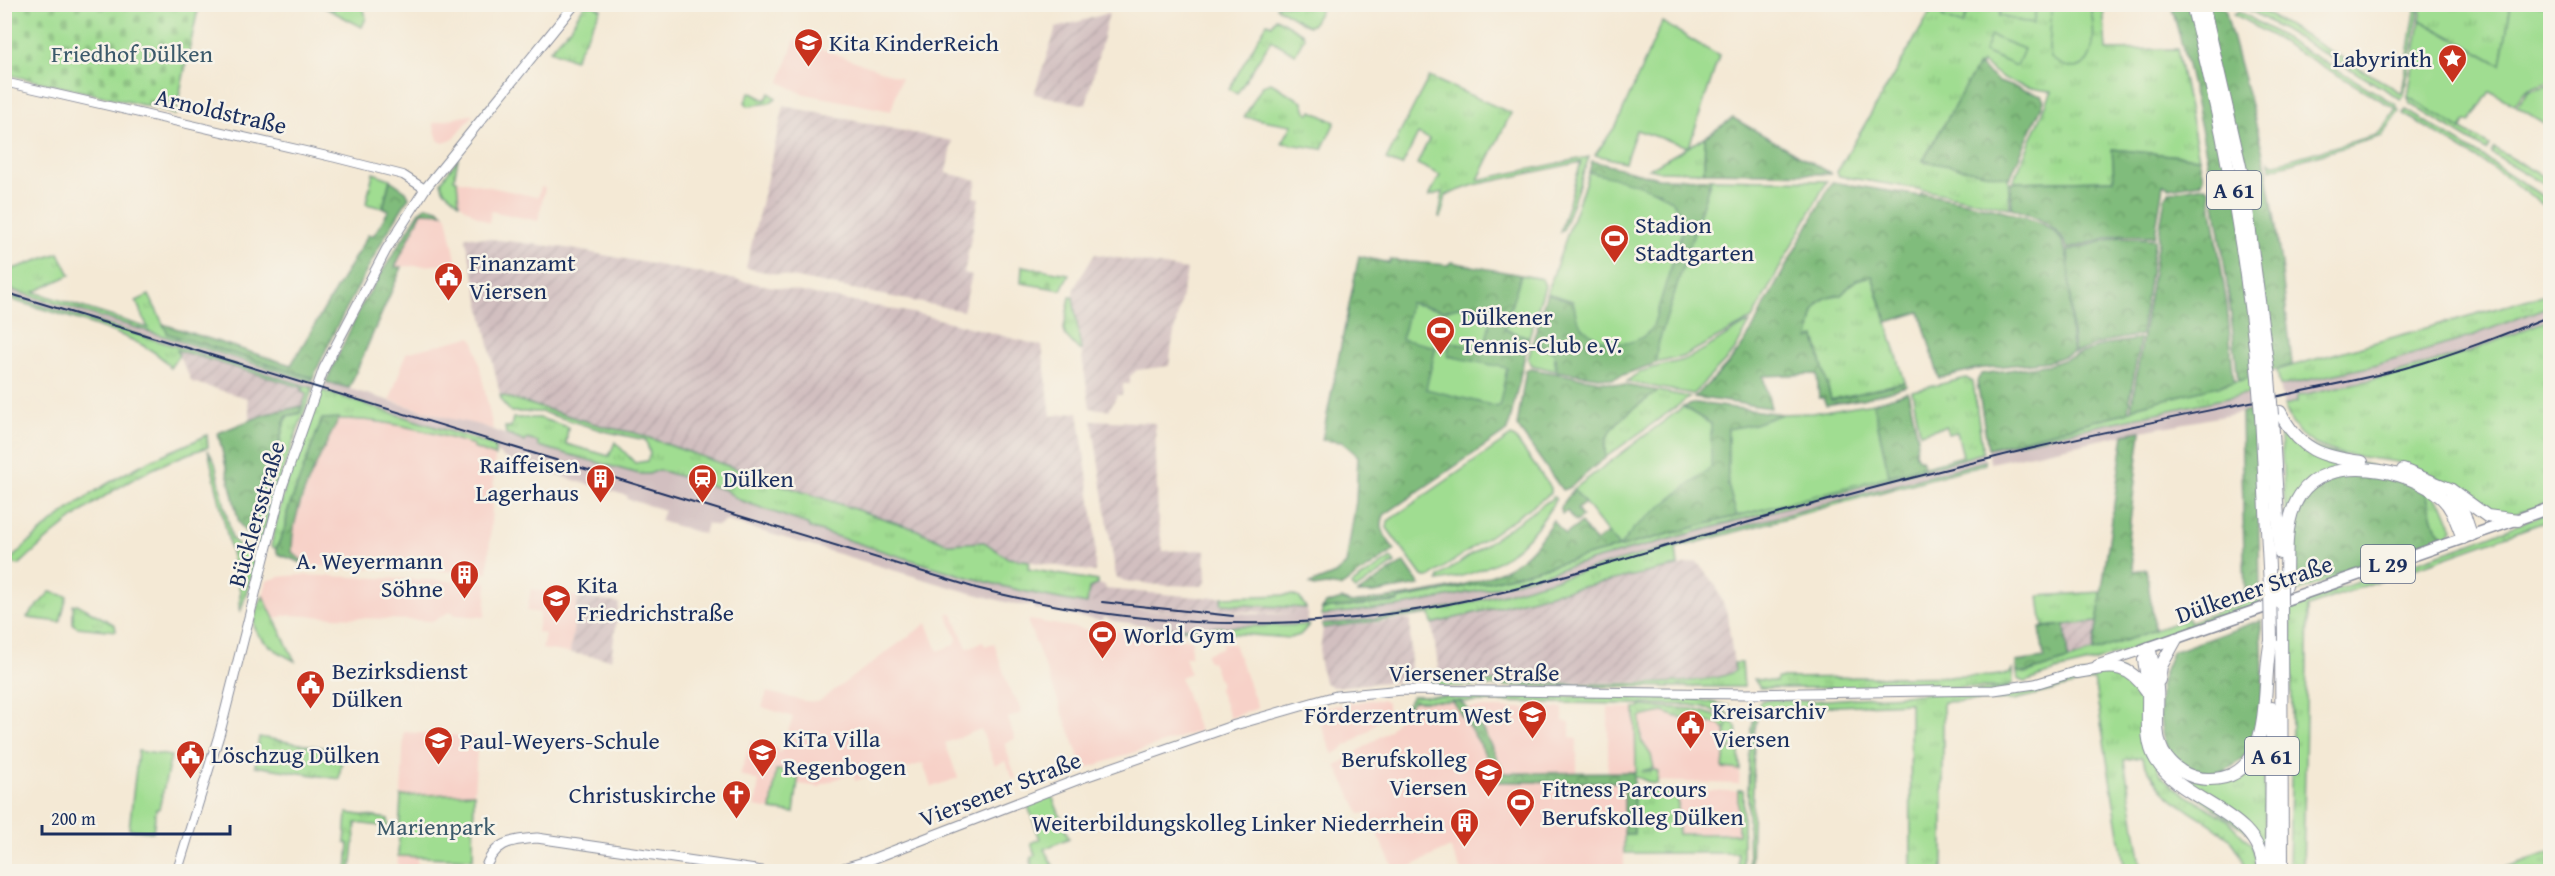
<svg xmlns="http://www.w3.org/2000/svg" width="2555" height="876" font-family="'Gentium Book Plus',serif">
	<style>
		.built { fill: #f7d1c8 }
		.industrial { fill: url(#industrial-furrows) }
		.railway { fill: #d2bfc0 }
		.grass { fill: url(#grass-tufts); stroke: #5e8678; stroke-width: 1.5 }
		.forest { fill: url(#forest-crowns); stroke: #4e766c; stroke-width: 1.5; fill-rule: evenodd }
		.cemetery { fill: url(#cemetery-stones); stroke: #5e8678; stroke-width: 1.5 }
		.green { fill: #a0dd91; stroke: #5e8678; stroke-width: 1.5 }
		.lines { fill: none; stroke-linecap: round; stroke-linejoin: round }
		.tertiary-casing { stroke: #888c9a; stroke-width: 10 }
		.secondary-casing { stroke: #888c9a; stroke-width: 11 }
		.primary-casing { stroke: #888c9a; stroke-width: 13 }
		.motorway-casing { stroke: #888c9a; stroke-width: 14 }
		.tertiary { stroke: #fff; stroke-width: 8 }
		.secondary { stroke: #fff; stroke-width: 9 }
		.primary { stroke: #fff; stroke-width: 10 }
		.motorway { stroke: #fff; stroke-width: 12 }
		.rail { stroke: #1b2f5e; stroke-width: 2 }
		.motorway-bridge-casing { stroke: #888c9a; stroke-width: 14; stroke-linecap: butt }
		.motorway-bridge { stroke: #fff; stroke-width: 12 }
		.labels { text-anchor: middle; dominant-baseline: central; stroke-width: 5; stroke-linejoin: round; paint-order: stroke }
		.shield { fill: #f7f3e8; stroke: #5d6a87; stroke-width: 1.5 }
		.shield-label { font-size: 22px; font-weight: bold; fill: #1b2f5e }
		.poi-label { font-size: 24px; fill: #1b2f5e; stroke: #f7f3e8; text-anchor: start }
		.park-label { font-size: 24px; fill: #3c5a6b; stroke: #f7f3e8 }
		.street-label { font-size: 24px; fill: #1b2f5e; stroke: #f7f3e8 }
	</style>
	<defs>
		<pattern id="industrial-furrows" width="10" height="10" patternUnits="userSpaceOnUse" patternTransform="scale(1.5)"><rect width="10" height="10" fill="#d2bfc0"/><path d="M-1 1l2-2M0 10L10 0M9 11l2-2" fill="none" stroke="#b4a4a7"/></pattern>
		<pattern id="grass-tufts" width="24" height="20" patternUnits="userSpaceOnUse" patternTransform="scale(1.5)"><rect width="24" height="20" fill="#a0dd91"/><path d="M3 7l-1-3M5 7V3M7 7l1-3M15 17l-1-3M17 17v-4M19 17l1-3" fill="none" stroke="#89be7f"/></pattern>
		<pattern id="forest-crowns" width="20" height="18" patternUnits="userSpaceOnUse" patternTransform="scale(1.5)"><rect width="20" height="18" fill="#80bc7b"/><path d="M2 6a3 3 0 1 1 6 0M12 15a3 3 0 1 1 6 0" fill="none" stroke="#689968"/></pattern>
		<pattern id="cemetery-stones" width="16" height="16" patternUnits="userSpaceOnUse" patternTransform="scale(1.5)"><rect width="16" height="16" fill="#a0dd91"/><path d="M2 7V4a2 2 0 0 1 4 0v3zM10 15v-3a2 2 0 0 1 4 0v3z" fill="#89be7f"/></pattern>
	</defs>
	<rect width="100%" height="100%" fill="#f7f3e8"/>
	<filter id="ink" filterUnits="userSpaceOnUse"><feTurbulence type="fractalNoise" baseFrequency=".0167" numOctaves="2"/><feDisplacementMap in="SourceGraphic" scale="12" xChannelSelector="R" yChannelSelector="G"/><feConvolveMatrix kernelMatrix="1 2 1 2 8 2 1 2 1" color-interpolation-filters="sRGB"/></filter>
	<filter id="wash" filterUnits="userSpaceOnUse"><feTurbulence type="fractalNoise" baseFrequency=".008" numOctaves="4" result="noise"/><feDisplacementMap in="SourceGraphic" scale="24" xChannelSelector="R" yChannelSelector="G"/><feGaussianBlur stdDeviation="1.35" result="paint"/><feColorMatrix in="noise" values="0 0 0 0 0 0 0 0 0 0 0 0 0 0 0 0 0 1.4 0 .05"/><feComposite in="paint" operator="in"/></filter>
	<g filter="url(#wash)">
		<rect width="100%" height="100%" fill="#f4e9d5"/>
		<g class="built">
			<polygon points="795,39 901,78 891,111 801,93 780,82"/>
			<polygon points="474,114 452,140 443,143 438,140 433,123"/>
			<polygon points="457,180 538,197 541,187 545,188 538,221 491,211 489,223 478,217 459,203"/>
			<polygon points="422,212 443,213 447,217 457,264 394,267"/>
			<polygon points="470,337 474,340 493,429 448,418 390,400 406,353"/>
			<polygon points="339,418 405,425 474,445 473,448 495,456 488,573 314,566 307,565 292,552 292,529 313,472"/>
			<polygon points="299,575 487,582 485,617 455,615 453,612 449,612 434,621 285,615 275,619 263,596 267,581 279,577"/>
			<polygon points="531,589 578,597 570,653 542,649 545,634 537,632 540,613 527,611"/>
			<polygon points="952,612 967,648 983,642 985,646 994,643 1011,694 1016,698 1022,713 1008,718 1015,739 1004,743 1016,778 1013,779 1006,761 995,765 981,729 945,743 958,778 931,787 923,763 902,770 900,765 855,781 854,775 844,776 821,785 821,787 798,784 799,772 776,770 771,810 755,807 759,781 740,775 751,741 779,749 778,752 781,752 793,717 762,707 767,692 804,701 818,702 927,623 938,651 955,644 957,639 947,614"/>
			<polygon points="1030,620 1088,630 1111,633 1117,631 1192,640 1190,656 1185,657 1190,673 1180,677 1199,731 1084,769 1028,623"/>
			<polygon points="1222,643 1234,644 1258,708 1230,718 1218,687 1221,685 1212,661 1209,662 1206,654 1223,647"/>
			<polygon points="1370,700 1384,700 1388,704 1388,711 1368,731 1333,755 1315,709"/>
			<polygon points="1414,701 1452,701 1480,744 1498,782 1624,782 1624,871 1461,871 1450,847 1401,871 1388,871 1387,868 1393,867 1367,813 1360,814 1336,766 1390,730 1404,710"/>
			<polygon points="1467,708 1563,708 1563,721 1570,722 1570,737 1577,738 1577,773 1504,773 1489,741"/>
			<polygon points="1608,708 1635,708 1636,772 1608,772"/>
			<polygon points="1663,712 1719,724 1726,730 1725,747 1739,747 1739,750 1725,750 1724,768 1740,770 1739,784 1658,781 1658,772 1642,771 1653,768 1651,755 1641,740 1640,717"/>
			<polygon points="404,732 478,737 474,793 401,796"/>
			<rect x="1678" y="791" width="60" height="43"/>
			<polygon points="398,856 418,857 417,871 397,872"/>
		</g>
		<g class="industrial">
			<polygon points="1109,13 1086,105 1034,94 1056,28"/>
			<polygon points="784,106 952,141 946,173 977,180 973,197 979,198 964,273 972,275 963,311 746,268"/>
			<polygon points="465,236 566,248 923,315 1042,346 1051,416 1078,412 1095,528 1095,572 1008,558 984,542 948,544 915,529 782,485 635,433 605,427 500,395"/>
			<polygon points="1095,254 1187,270 1173,338 1169,366 1137,370 1130,376 1130,384 1123,384 1122,395 1117,395 1109,410 1090,408 1073,297 1074,288"/>
			<polygon points="176,350 305,388 302,390 307,393 302,406 251,420 247,398 192,382"/>
			<polygon points="1092,420 1155,423 1158,521 1163,551 1205,550 1206,582 1203,586 1159,585 1125,581 1116,577"/>
			<polygon points="1697,562 1716,586 1727,614 1735,671 1728,676 1671,682 1522,683 1440,680 1432,624 1541,596"/>
			<polygon points="1098,584 1106,586 1105,589 1197,597 1222,597 1221,604 1295,608 1295,614 1201,609 1200,614 1087,604 1089,588"/>
			<polygon points="578,597 619,603 611,659 570,653"/>
			<polygon points="1410,619 1411,686 1408,683 1388,682 1333,687 1324,682 1319,658 1323,628"/>
			<polygon points="2097,622 2093,652 2068,660 2065,625"/>
		</g>
		<g class="railway">
			<polygon points="4,288 324,385 326,382 448,418 480,425 525,442 525,439 539,442 538,445 649,474 659,470 725,490 739,500 807,524 810,528 975,578 1052,598 1144,610 1200,614 1201,609 1253,614 1295,614 1295,608 1306,608 1309,625 1167,628 1113,621 1104,617 1103,621 1034,609 1033,605 1017,605 967,592 727,521 717,526 707,523 704,534 660,521 664,510 627,499 628,496 509,461 495,451 494,446 313,388 5,294"/>
			<polygon points="2550,306 2550,319 2471,351 2384,377 2297,396 2297,402 2284,405 2280,387 2373,366 2461,340"/>
			<polygon points="2255,392 2257,410 2141,431 1990,463 1988,449"/>
			<polygon points="1983,453 1985,461 1707,536 1500,595 1430,612 1323,625 1322,615 1402,606 1488,589"/>
		</g>
		<g class="grass">
			<polygon points="585,4 593,5 601,9 574,60 550,50 570,28"/>
			<polygon points="1314,4 1321,9 1312,25 1308,26 1276,7 1277,5"/>
			<path d="M1935 4H2100L2103 6 2106 50 2177 49 2199 158 2113 149 2114 180 2013 182 2052 91C2022 88 2005 82 1982 63L1923 160 2008 177 2010 208 1924 190 1839 176 1837 172Z"/>
			<polygon points="2241,5 2251,5 2259,9 2402,93 2416,5 2420,5 2404,95 2401,99"/>
			<polygon points="2422,5 2511,5 2501,65 2420,20"/>
			<polygon points="2239,11 2395,104 2399,111 2382,136 2270,169 2269,161 2273,164 2376,135 2383,129 2396,109 2234,14"/>
			<polygon points="1276,18 1303,34 1304,38 1295,54 1271,40 1237,94 1229,89 1267,23 1272,25"/>
			<polygon points="1429,77 1511,113 1478,180 1589,157 1563,230 1560,232 1581,162 1474,185 1446,195 1441,218 1439,217 1443,192 1429,196 1440,175 1417,164 1429,139 1418,134 1402,166 1386,160"/>
			<polygon points="1271,83 1303,102 1306,111 1310,114 1312,111 1335,122 1322,149 1282,143 1292,125 1244,117 1262,86"/>
			<polygon points="750,92 765,100 770,93 776,98 769,103 748,106 745,102"/>
			<polygon points="2408,97 2489,145 2486,150 2410,104"/>
			<polygon points="2406,110 2483,157 2550,201 2550,210 2499,172 2403,113"/>
			<polygon points="1705,137 1704,172 1658,171 1649,169"/>
			<polygon points="2494,148 2550,180 2550,188 2491,153"/>
			<polygon points="458,158 454,179 457,180 459,203 443,189 441,182"/>
			<polygon points="373,173 390,179 383,208 366,204"/>
			<polygon points="59,253 70,275 34,292 148,328 136,301 149,295 168,334 313,378 312,381 5,288 4,272"/>
			<path d="M1872 275 1905 382 1831 400 1815 338 1809 339C1812 315 1813 295 1841 295L1856 280Z"/>
			<polygon points="2550,293 2550,306 2461,340 2373,366 2280,386 2277,370"/>
			<path d="M4 294 313 388 281 475 260 544 255 545 284 424 287 416 300 413 307 393 301 391 304 388 177 350 179 355 170 368C153 336 43 310 5 298Z"/>
			<polygon points="1070,297 1073,297 1081,350 1079,350 1065,335 1064,328"/>
			<polygon points="2550,319 2550,504 2507,516 2494,515 2458,490 2424,471 2397,462 2341,454 2314,444 2300,434 2292,423 2284,405 2297,402 2297,396 2384,377 2471,351"/>
			<polygon points="2254,376 2255,392 1988,449 2128,412 2138,406"/>
			<polygon points="1966,378 1973,382 1983,453 1488,589 1402,606 1322,615 1322,609 1398,602 1397,600 1489,582 1963,456 1957,432 1948,434 1946,426 1920,433 1912,391"/>
			<path d="M320 390 495 446V456L473 448 474 445C421 429 377 417 322 419L287 513 286 526 276 549 271 546 286 483Z"/>
			<path d="M1658 391 1690 397 1606 457C1597 428 1638 406 1658 391Z"/>
			<path d="M500 395 605 427 635 433 782 485 915 529 948 544 984 542 1008 558 1029 561 1028 569 1098 581V584L1089 588 1087 604C993 589 901 556 809 528L807 524 739 500 725 490 659 470 649 474H639L538 446V442L526 439 525 442 506 434 505 427H511L513 418H539L568 427 566 444 609 456 615 442 635 463 647 461 650 454 646 440 604 431 542 412H511L502 402Z"/>
			<polygon points="2280,420 2297,442 2433,486 2286,526"/>
			<path d="M207 435 208 447C137 469 73 513 19 565L8 562C49 521 96 487 147 462 167 452 188 445 207 435Z"/>
			<polygon points="208,450 215,463 232,539 249,554 255,564 240,613 240,591"/>
			<polygon points="1985,461 1985,464 1676,548 1678,566 1541,596 1432,624 1430,614 1323,628 1323,625 1430,612 1500,595 1707,536"/>
			<polygon points="2425,490 2443,505 2453,529 2449,534 2450,536 2291,594 2291,588 2443,536 2435,525"/>
			<polygon points="2550,512 2550,520 2308,606 2303,871 2289,872 2292,739 2291,605 2466,545"/>
			<polygon points="1391,558 1395,563 1355,590 1351,585"/>
			<polygon points="50,592 67,596 60,622 28,618 27,617"/>
			<polygon points="2102,592 2097,622 2043,627 2039,596"/>
			<path d="M263 596 291 653 295 661C283 655 254 640 254 623 255 614 259 604 263 596Z"/>
			<polygon points="2260,597 2260,604 2093,662 2056,671 2025,682 2018,679 2017,672 2027,673 2068,660 2189,618 2190,622"/>
			<polygon points="77,604 115,625 116,631 77,627 73,624 73,605"/>
			<path d="M1734 663H1742L1744 687 1430 686V680C1479 682 1706 692 1735 671Z"/>
			<polygon points="2012,670 2013,684 2005,687 1760,688 1754,679 1776,682 1777,678 1991,676 2009,674"/>
			<path d="M2121 671 2143 692 2159 773 2174 788 2227 819 2251 844 2260 871H2246C2238 829 2197 820 2168 795 2156 785 2149 770 2141 757L2124 760 2142 871H2125L2094 680 2014 700 1943 702V871H1911L1910 703 1764 709 1757 717 1754 735 1751 872 1749 871C1749 843 1743 715 1762 700L1812 701 2041 686 2080 675Z"/>
			<polygon points="1412,696 1686,697 1729,706 1724,710 1730,717 1704,707 1690,705 1414,701 1404,710"/>
			<path d="M1640 706 1693 709 1730 720 1726 730 1719 724 1683 719 1663 712 1640 717 1641 740 1651 755 1654 768 1642 771 1656 770 1658 772 1657 784C1648 784 1643 777 1634 777V772H1636L1635 708H1640Z"/>
			<polygon points="2264,734 2265,851 2254,836 2179,783 2158,745 2235,775"/>
			<polygon points="259,737 343,751 339,779 255,766"/>
			<polygon points="1738,790 1743,790 1743,871 1738,871 1738,853 1624,853 1624,834 1634,833 1634,791 1678,791 1678,834 1738,834"/>
			<polygon points="347,813 388,819 388,827 356,823 351,871 347,871 349,844 345,843"/>
			<polygon points="2550,852 2550,871 2496,871"/>
		</g>
		<g class="forest">
			<path d="M2171 5H2217L2225 9C2238 62 2256 115 2266 169 2279 234 2285 300 2292 365L2238 381C2226 254 2206 127 2171 5Z"/>
			<polygon points="1978,65 1999,82 2042,96 2044,101 2010,178 1923,161"/>
			<polygon points="1733,118 1832,174 1704,172 1705,137"/>
			<path d="M2112 149 2199 158 2203 178 2200 183 2170 188 2163 185 2155 236 2118 235 2068 249C2057 223 2036 218 2012 208L2010 182 2114 180Z"/>
			<path d="M1592 161 1658 178 1711 179 1657 348 1656 363 1612 379 1556 371 1554 353 1533 341 1547 293 1573 301C1580 327 1588 336 1614 343L1660 192 1589 172Z"/>
			<polygon points="390,180 406,191 409,197 385,236 333,334 313,378 168,334 163,324 291,365 368,235 374,235 389,210 383,208"/>
			<path d="M1832 182 1921 196V193C1951 200 2039 213 2058 235 2063 241 2067 252 2068 261 2073 291 2067 323 2073 353L2050 361 1976 369 1939 378 1920 312 1887 322 1872 276 1856 280 1841 295C1813 295 1812 315 1809 339L1815 337 1831 400 1905 382 1907 386 1862 399 1826 405 1823 398H1819L1817 374 1763 376 1771 408 1694 397C1722 372 1745 349 1760 314Z"/>
			<polygon points="2205,186 2209,189 2227,305 2234,382 2138,406 2131,410 2165,197 2169,192"/>
			<polygon points="426,206 438,209 443,213 422,212 395,267 402,267 349,388 326,382 361,306 420,211"/>
			<polygon points="2118,237 2155,239 2141,335 2108,341 2075,353 2072,336 2068,251"/>
			<path d="M1359 256 1389 263 1390 260 1448 265 1451 262 1521 275 1504 329 1529 337 1508 430 1384 515C1378 530 1386 538 1395 550L1340 587 1326 585 1314 587 1310 584 1335 574 1346 564 1356 501 1358 456 1342 442 1322 440ZM1410 303 1444 311 1458 307 1447 356 1455 357 1482 404 1476 400 1427 389 1436 346Z"/>
			<polygon points="2140,339 2128,412 1988,449 1977,381 1981,374 2051,364 2108,344"/>
			<path d="M1531 369 1658 391C1639 406 1597 428 1606 457L1569 488 1562 490 1517 426 1526 370Z"/>
			<polygon points="1908,392 1918,438 1915,452 1918,459 1922,459 1923,466 1889,476 1873,403"/>
			<path d="M1696 403 1782 414 1755 424 1728 429V485L1737 516 1489 582 1398 599V601L1322 609 1326 604 1342 599 1350 603C1398 597 1477 590 1517 562 1531 552 1544 535 1553 520L1565 535 1581 523 1595 542 1608 533 1619 547 1711 424 1683 407Z"/>
			<polygon points="302,406 300,413 287,416 284,423 255,545 239,523 218,433 266,414"/>
			<polygon points="2257,410 2260,597 2245,602 2241,413"/>
			<path d="M339 418C319 460 291 506 292 552L307 565 278 554 276 549 286 526 287 513 322 419Z"/>
			<polygon points="2141,431 2128,539 2134,571 2146,569 2155,630 2093,652 2124,434"/>
			<path d="M2361 474 2401 481 2425 490 2435 525 2444 536 2291 588C2288 551 2287 490 2333 476 2341 474 2352 475 2361 474Z"/>
			<polygon points="1574,489 1585,503 1577,509 1582,517 1575,522 1567,511 1562,514 1560,508"/>
			<polygon points="1404,562 1420,585 1374,593 1358,593"/>
			<path d="M2261 620C2262 660 2268 705 2252 743 2238 779 2187 785 2168 750 2159 732 2158 702 2161 682 2163 672 2169 661 2172 652Z"/>
			<polygon points="2065,625 2068,660 2027,673 2017,672 2016,662 2044,658 2040,628"/>
			<path d="M1452 701H1460C1481 720 1492 748 1504 773L1634 772V834H1624V782H1498L1480 744Z"/>
		</g>
		<g class="cemetery">
			<polygon points="5,4 199,5 175,115 156,108 5,74"/>
			<polygon points="1022,266 1069,274 1061,290 1021,283"/>
		</g>
		<g class="green">
			<polygon points="320,5 334,9 336,5 363,5 366,18 362,27"/>
			<polygon points="1947,5 1971,5 1962,25 1942,17"/>
			<polygon points="2002,5 2037,5 2033,24 1999,16"/>
			<path d="M2052 5H2089C2099 35 2095 90 2051 58L2049 49Z"/>
			<path d="M2511 5H2550V82C2531 88 2525 87 2514 105L2490 91 2470 122 2466 121 2461 129 2408 97 2420 20 2501 65Z"/>
			<polygon points="1662,22 1719,56 1689,147 1636,130 1625,162 1595,155 1617,124"/>
			<polygon points="1991,36 2024,49 2017,66 1984,52"/>
			<polygon points="2550,85 2550,127 2516,106 2528,91"/>
			<path d="M1589 172C1618 180 1685 188 1683 227L1653 326C1637 353 1592 346 1578 320 1575 315 1575 307 1573 301L1547 293Z"/>
			<polygon points="1711,179 1827,181 1752,319 1682,357 1656,363 1657,348"/>
			<polygon points="1521,275 1542,279 1545,286 1529,337 1504,329"/>
			<polygon points="1410,303 1444,311 1458,307 1492,314 1484,349 1450,342 1447,356 1507,368 1499,407 1426,389 1436,347 1402,339"/>
			<path d="M1750 323 1733 353 1693 394 1627 382C1640 367 1665 366 1683 360 1704 352 1724 336 1744 325Z"/>
			<polygon points="1533,341 1554,353 1556,371 1532,365 1528,359"/>
			<polygon points="1873,403 1889,476 1737,516 1728,485 1728,429 1755,424 1782,414 1812,413"/>
			<polygon points="1683,407 1711,424 1711,467 1634,528 1619,547 1574,489"/>
			<polygon points="1511,436 1515,438 1551,488 1551,493 1429,578 1422,576 1387,528 1388,521"/>
			<path d="M1554 497 1556 499C1527 548 1496 572 1438 581L1439 577Z"/>
			<polygon points="1292,595 1300,598 1306,608 1221,604 1222,597"/>
			<polygon points="1309,625 1300,635 1290,638 1167,628"/>
			<polygon points="1730,720 1736,727 1739,747 1725,747 1726,730"/>
			<polygon points="1725,750 1739,750 1740,770 1723,768"/>
			<polygon points="138,751 171,756 159,809 156,809 153,832 129,829"/>
			<polygon points="776,770 799,772 794,813 771,810"/>
			<polygon points="474,793 473,859 398,856 401,796"/>
			<polygon points="1052,796 1069,838 1044,849 1056,871 1032,871 1031,857 1035,855 1031,843 1040,839 1028,806"/>
		</g>
	</g>
	<g filter="url(#ink)">
		<g class="lines">
			<defs>
				<polyline id="tertiary" points="4,82 336,158 403,175 425,189"/>
				<g id="secondary">
					<polyline points="2097,665 2142,650"/>
					<polyline points="177,872 220,732 282,487 324,368 386,250 425,189 575,4"/>
					<path d="M484 872C493 842 510 840 537 838L769 872"/>
					<polyline points="830,872 867,861 1082,778 1235,725 1336,696 1403,690 1747,694 1994,690 2035,684 2081,670"/>
				</g>
				<polyline id="primary" points="2142,650 2550,508"/>
				<g id="motorway">
					<path d="M2192 4C2224 128 2246 251 2258 378"/>
					<polyline points="2203,4 2243,179 2269,377"/>
					<path d="M2280 412C2299 450 2322 457 2362 462"/>
					<polyline points="2272,415 2280,553"/>
					<polyline points="2261,416 2270,586"/>
					<polyline points="2403,470 2450,489 2487,516 2518,520"/>
					<polyline points="2452,493 2464,514 2471,535"/>
					<path d="M2286 586C2287 556 2283 521 2300 495 2327 453 2409 468 2442 498 2453 508 2457 524 2463 538"/>
					<polyline points="2281,604 2282,872"/>
					<path d="M2149 648C2153 661 2155 675 2157 688 2159 709 2153 732 2163 752 2172 768 2189 779 2208 779 2278 781 2260 683 2271 641"/>
					<path d="M2144 660C2146 671 2148 682 2148 692 2149 715 2144 740 2156 760 2184 805 2261 810 2264 872"/>
					<path d="M2077 672C2110 667 2126 660 2147 691"/>
					<polyline points="2159,680 2161,666 2176,639"/>
					<polyline points="2271,872 2272,708"/>
				</g>
			</defs>
			<use href="#tertiary" class="tertiary-casing"/>
			<use href="#secondary" class="secondary-casing"/>
			<use href="#primary" class="primary-casing"/>
			<use href="#motorway" class="motorway-casing"/>
			<use href="#tertiary" class="tertiary"/>
			<use href="#secondary" class="secondary"/>
			<use href="#primary" class="primary"/>
			<use href="#motorway" class="motorway"/>
			<g class="rail">
				<path d="M4 292 976 588C1115 624 1260 633 1403 612 1502 597 1598 566 1694 538 1793 509 1892 482 1992 458 2084 435 2177 417 2270 398 2315 388 2361 380 2405 368 2455 354 2503 335 2550 316"/>
				<polyline points="1102,602 1233,616"/>
			</g>
			<defs>
				<g id="motorway-bridge">
					<polyline points="2269,377 2272,415"/>
					<polyline points="2258,378 2261,416"/>
					<polyline points="2281,584 2281,604"/>
					<polyline points="2270,586 2271,641"/>
				</g>
			</defs>
			<use href="#motorway-bridge" class="motorway-bridge-casing"/>
			<use href="#motorway-bridge" class="motorway-bridge"/>
		</g>
	</g>
	<defs>
		<symbol id="school-pin" viewBox="-11 -11 22 30"><path d="M0 17L-7.5 6A9.5 9.5 0 1 1 7.5 6Z" fill="#c8321e" stroke="#f7f3e8"/><path d="M0-5L7-2L0 1L-7-2ZM-4 1L0 2.5L4 1V4Q0 6-4 4Z" fill="#fff"/></symbol>
		<symbol id="sight-pin" viewBox="-11 -11 22 30"><path d="M0 17L-7.5 6A9.5 9.5 0 1 1 7.5 6Z" fill="#c8321e" stroke="#f7f3e8"/><path d="M0-6L1.8-2.2L6-1.7L2.9 1.2L3.7 5.4L0 3.3L-3.7 5.4L-2.9 1.2L-6-1.7L-1.8-2.2Z" fill="#fff"/></symbol>
		<symbol id="stadium-pin" viewBox="-11 -11 22 30"><path d="M0 17L-7.5 6A9.5 9.5 0 1 1 7.5 6Z" fill="#c8321e" stroke="#f7f3e8"/><path d="M0-5a6.5 5 0 1 0 0 10a6.5 5 0 1 0 0-10ZM-3.5-1.8h7v3.6h-7Z" fill="#fff"/></symbol>
		<symbol id="civic-pin" viewBox="-11 -11 22 30"><path d="M0 17L-7.5 6A9.5 9.5 0 1 1 7.5 6Z" fill="#c8321e" stroke="#f7f3e8"/><path d="M-.6-6.5H3V-4.5H.6V-3L4-1V1h2V6H-6V1h2V-1L-.6-3ZM-1.2 2.5V6h2.4V2.5Z" fill="#fff"/></symbol>
		<symbol id="building-pin" viewBox="-11 -11 22 30"><path d="M0 17L-7.5 6A9.5 9.5 0 1 1 7.5 6Z" fill="#c8321e" stroke="#f7f3e8"/><path d="M-4-6H4V6H1V3H-1V6H-4ZM-2.5-4.3h1.7v1.8h-1.7ZM.8-4.3h1.7v1.8H.8ZM-2.5-1h1.7V.8h-1.7ZM.8-1h1.7V.8H.8Z" fill="#fff"/></symbol>
		<symbol id="station-pin" viewBox="-11 -11 22 30"><path d="M0 17L-7.5 6A9.5 9.5 0 1 1 7.5 6Z" fill="#c8321e" stroke="#f7f3e8"/><path d="M-3-6H3Q5-6 5-4V2Q5 4 3 4L4.5 6H3L1.5 4h-3L-3 6H-4.5L-3 4Q-5 4-5 2V-4Q-5-6-3-6ZM-3.5-4v3h7v-3ZM-3.5 1v1.5H-2V1ZM2 1v1.5H3.5V1Z" fill="#fff"/></symbol>
		<symbol id="church-pin" viewBox="-11 -11 22 30"><path d="M0 17L-7.5 6A9.5 9.5 0 1 1 7.5 6Z" fill="#c8321e" stroke="#f7f3e8"/><path d="M-1.2-6h2.4v3.5h3.3v2.4h-3.3V6h-2.4V-.1h-3.3v-2.4h3.3Z" fill="#fff"/></symbol>
	</defs>
	<g fill-rule="evenodd">
		<use href="#school-pin" x="792" y="26" width="33" height="45"/>
		<use href="#sight-pin" x="2436" y="42" width="33" height="45"/>
		<use href="#stadium-pin" x="1598" y="222" width="33" height="45"/>
		<use href="#civic-pin" x="432" y="260" width="33" height="45"/>
		<use href="#stadium-pin" x="1424" y="314" width="33" height="45"/>
		<use href="#building-pin" x="584" y="462" width="33" height="45"/>
		<use href="#station-pin" x="686" y="462" width="33" height="45"/>
		<use href="#building-pin" x="448" y="558" width="33" height="45"/>
		<use href="#school-pin" x="540" y="582" width="33" height="45"/>
		<use href="#stadium-pin" x="1086" y="618" width="33" height="45"/>
		<use href="#civic-pin" x="294" y="668" width="33" height="45"/>
		<use href="#school-pin" x="1516" y="698" width="33" height="45"/>
		<use href="#civic-pin" x="1674" y="708" width="33" height="45"/>
		<use href="#school-pin" x="422" y="724" width="33" height="45"/>
		<use href="#school-pin" x="746" y="736" width="33" height="45"/>
		<use href="#civic-pin" x="174" y="738" width="33" height="45"/>
		<use href="#school-pin" x="1472" y="756" width="33" height="45"/>
		<use href="#church-pin" x="720" y="778" width="33" height="45"/>
		<use href="#stadium-pin" x="1504" y="786" width="33" height="45"/>
		<use href="#building-pin" x="1448" y="806" width="33" height="45"/>
	</g>
	<g class="labels">
		<g class="shield">
			<rect x="2207" y="171" width="54" height="38" rx="4.5"/>
			<rect x="2361" y="545" width="54" height="38" rx="4.5"/>
			<rect x="2245" y="737" width="54" height="38" rx="4.5"/>
		</g>
		<g class="shield-label">
			<text x="2234" y="190">A 61</text>
			<text x="2388" y="564">L 29</text>
			<text x="2272" y="756">A 61</text>
		</g>
		<g class="poi-label">
			<text x="829" y="42">Kita KinderReich</text>
			<text x="2432" y="58" text-anchor="end">Labyrinth</text>
			<text x="1635" y="224">Stadion<tspan x="1635" dy="28">Stadtgarten</tspan></text>
			<text x="469" y="262">Finanzamt<tspan x="469" dy="28">Viersen</tspan></text>
			<text x="1461" y="316">Dülkener<tspan x="1461" dy="28">Tennis-Club e.V.</tspan></text>
			<text x="579" y="464" text-anchor="end">Raiffeisen<tspan x="579" dy="28">Lagerhaus</tspan></text>
			<text x="723" y="478">Dülken</text>
			<text x="443" y="560" text-anchor="end">A. Weyermann<tspan x="443" dy="28">Söhne</tspan></text>
			<text x="577" y="584">Kita<tspan x="577" dy="28">Friedrichstraße</tspan></text>
			<text x="1123" y="634">World Gym</text>
			<text x="332" y="670">Bezirksdienst<tspan x="332" dy="28">Dülken</tspan></text>
			<text x="1712" y="710">Kreisarchiv<tspan x="1712" dy="28">Viersen</tspan></text>
			<text x="1512" y="714" text-anchor="end">Förderzentrum West</text>
			<text x="783" y="738">KiTa Villa<tspan x="783" dy="28">Regenbogen</tspan></text>
			<text x="460" y="740">Paul-Weyers-Schule</text>
			<text x="211" y="754">Löschzug Dülken</text>
			<text x="1467" y="758" text-anchor="end">Berufskolleg<tspan x="1467" dy="28">Viersen</tspan></text>
			<text x="1542" y="788">Fitness Parcours<tspan x="1542" dy="28">Berufskolleg Dülken</tspan></text>
			<text x="716" y="794" text-anchor="end">Christuskirche</text>
			<text x="1444" y="822" text-anchor="end">Weiterbildungskolleg Linker Niederrhein</text>
		</g>
		<g class="park-label">
			<text x="132" y="53">Friedhof Dülken</text>
			<text x="436" y="826">Marienpark</text>
		</g>
		<g class="street-label">
			<text transform="translate(221 111) rotate(13)">Arnoldstraße</text>
			<text transform="translate(256 514) rotate(-74)">Bücklersstraße</text>
			<text transform="translate(2254 589) rotate(-19)">Dülkener Straße</text>
			<text x="1474" y="672">Viersener Straße</text>
			<text transform="translate(1000 789) rotate(-21)">Viersener Straße</text>
		</g>
	</g>
	<rect width="2555" height="876" fill="none" stroke="#f7f3e8" stroke-width="24"/>
	<path d="M42 825v9h188v-9" fill="none" stroke="#1b2f5e" stroke-width="3"/>
	<text x="51" y="825" font-size="18" fill="#1b2f5e" stroke="#f7f3e8" stroke-width="4.5" paint-order="stroke">200 m</text>
</svg>
